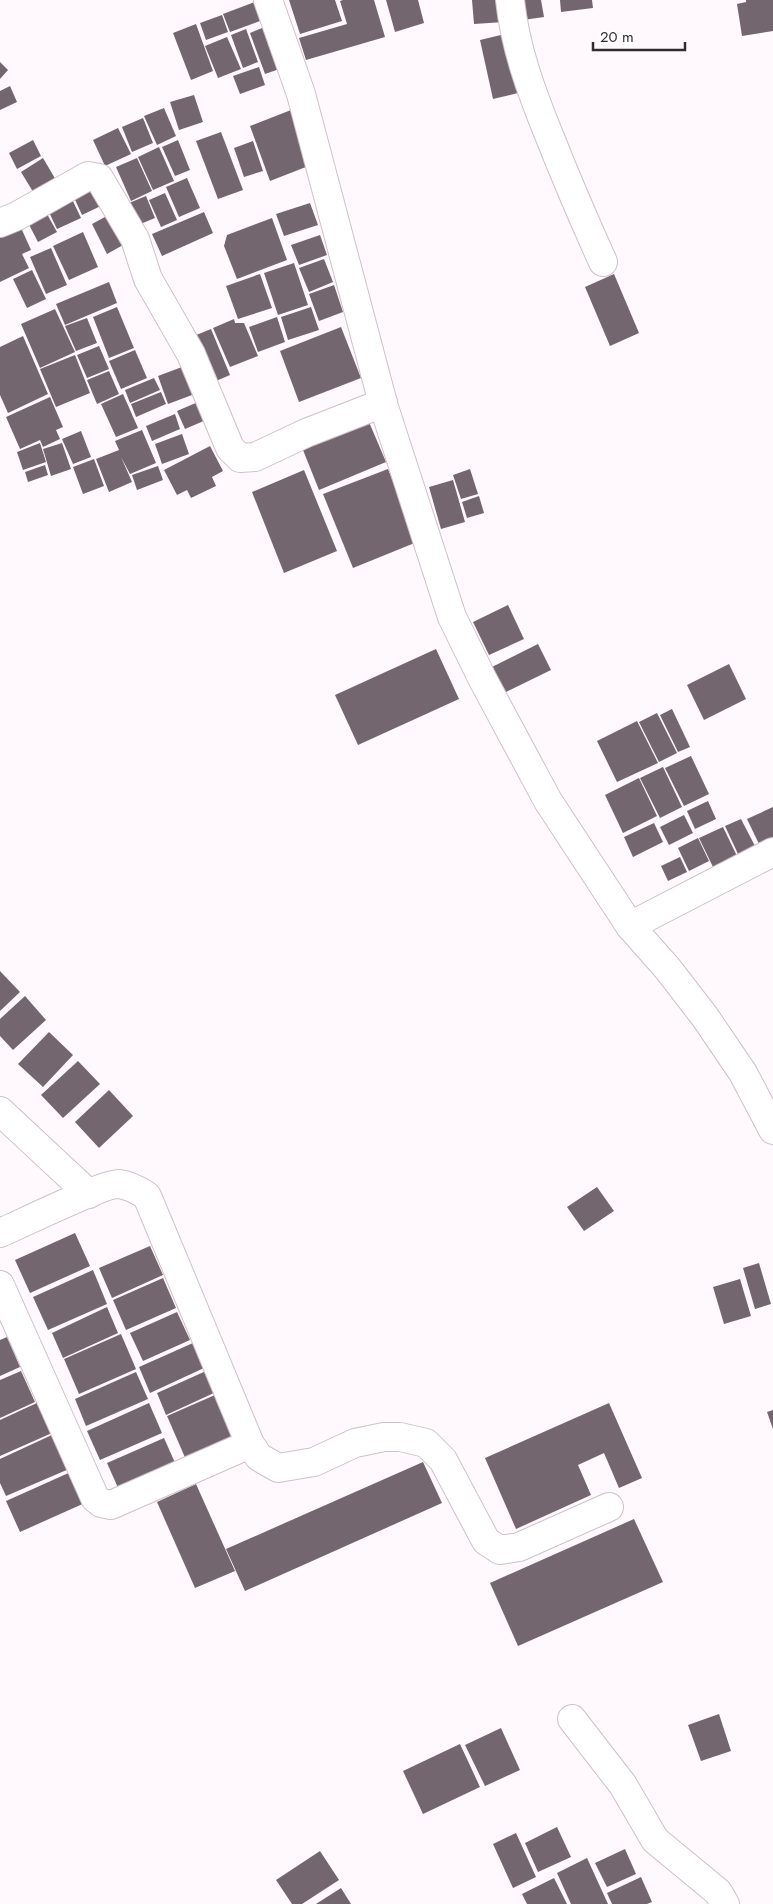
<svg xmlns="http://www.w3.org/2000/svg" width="773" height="1904" font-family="Jost,sans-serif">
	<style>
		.building { fill: #74666e }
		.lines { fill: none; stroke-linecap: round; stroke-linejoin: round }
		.minor-casing { stroke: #d0c0c9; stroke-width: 30 }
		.minor { stroke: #fff; stroke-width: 28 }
	</style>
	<rect width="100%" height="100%" fill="#fff8fc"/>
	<g class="building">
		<polygon points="260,0 268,18 230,32 223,14"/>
		<polygon points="289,0 335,0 342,21 300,34"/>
		<polygon points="343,0 374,0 385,37 306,60 299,38 347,24 340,1"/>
		<polygon points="386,0 418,0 424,23 395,32"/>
		<polygon points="472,0 503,0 504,22 474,24"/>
		<polygon points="520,0 541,0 544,17 523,20"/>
		<polygon points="560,0 592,0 593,8 561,12"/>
		<polygon points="746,0 773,0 773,31 742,36 737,4 746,2"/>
		<polygon points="222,15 228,32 206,40 200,23"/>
		<polygon points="196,24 213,71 191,80 173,33"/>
		<polygon points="272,24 288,66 265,74 250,33"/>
		<polygon points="246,29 258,62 243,68 231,35"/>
		<polygon points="505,34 518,93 493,99 480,40"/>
		<polygon points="227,37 241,69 218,78 205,46"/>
		<polygon points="0,62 8,70 0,79"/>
		<polygon points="259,67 265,85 240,94 233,76"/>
		<polygon points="10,86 17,102 0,110 0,91"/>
		<polygon points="194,95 203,122 179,130 170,102"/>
		<polygon points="164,108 176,136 157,145 144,116"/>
		<polygon points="291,110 311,165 270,181 250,126"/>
		<polygon points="143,118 153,143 132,152 122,127"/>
		<polygon points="118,128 131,154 105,166 93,140"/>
		<polygon points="221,132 243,190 218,199 196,141"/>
		<polygon points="33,140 41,156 17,169 9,153"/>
		<polygon points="178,140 190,170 175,176 162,147"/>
		<polygon points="253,141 263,171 244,177 234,148"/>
		<polygon points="159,147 174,181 153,190 138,157"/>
		<polygon points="43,158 60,187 38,200 21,172"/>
		<polygon points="137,158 152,191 131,201 116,167"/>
		<polygon points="187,178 200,208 179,217 166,187"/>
		<polygon points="97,181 107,203 82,215 72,193"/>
		<polygon points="165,193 177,220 161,227 149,200"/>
		<polygon points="70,195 81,218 57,229 46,206"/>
		<polygon points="146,196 155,218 138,225 129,203"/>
		<polygon points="310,203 318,225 284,236 276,214"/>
		<polygon points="42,205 57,232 38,242 24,215"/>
		<polygon points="116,211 132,240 107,254 92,224"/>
		<polygon points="204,212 213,233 162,256 152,234"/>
		<polygon points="272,218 287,260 237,279 224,246 227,235"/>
		<polygon points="18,221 31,250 22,254 29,268 0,282 0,230"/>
		<polygon points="83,232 98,267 69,280 53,246"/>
		<polygon points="320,235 327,255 299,265 291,245"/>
		<polygon points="51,248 67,285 46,294 30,257"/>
		<polygon points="324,259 333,282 309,292 299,268"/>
		<polygon points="294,263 308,305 278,315 264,273"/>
		<polygon points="32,270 46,299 27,308 13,279"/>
		<polygon points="260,274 272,308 238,319 226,286"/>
		<polygon points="614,274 639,333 610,346 585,287"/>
		<polygon points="109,282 117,303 65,325 56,304"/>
		<polygon points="334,285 343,312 319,321 309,294"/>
		<polygon points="117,307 134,348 109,358 93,317"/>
		<polygon points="311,307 319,330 288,340 281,317"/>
		<polygon points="55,309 75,352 40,368 21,324"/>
		<polygon points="277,317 285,342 258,352 249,327"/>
		<polygon points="87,318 97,343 76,351 65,326"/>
		<polygon points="234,319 235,323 244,323 258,356 230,367 213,328"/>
		<polygon points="341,327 361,378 299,402 280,351"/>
		<polygon points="211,329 230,375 209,384 189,338"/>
		<polygon points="23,336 48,394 8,413 0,395 0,347"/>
		<polygon points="99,346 109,369 87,378 77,355"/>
		<polygon points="135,350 147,378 121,389 109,361"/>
		<polygon points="75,355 90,393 56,407 40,369"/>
		<polygon points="190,364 200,392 168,404 158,376"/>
		<polygon points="109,371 119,394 97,404 87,380"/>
		<polygon points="154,378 160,390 130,403 125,390"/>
		<polygon points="161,392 166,404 136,417 131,404"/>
		<polygon points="123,394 138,428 116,437 101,404"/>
		<polygon points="50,397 63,427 56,430 60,439 43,447 40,440 20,449 6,417"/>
		<polygon points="205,399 213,417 185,429 177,411"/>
		<polygon points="175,414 180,429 152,441 146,426"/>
		<polygon points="369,422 386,462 319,490 303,450"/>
		<polygon points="142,430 156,463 130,474 121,457 132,482 109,492 96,459 119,450 115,441"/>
		<polygon points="81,431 91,457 73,464 62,439"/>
		<polygon points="182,434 189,454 162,464 155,444"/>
		<polygon points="40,443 46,462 23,470 17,452"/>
		<polygon points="62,443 71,469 51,476 43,449"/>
		<polygon points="210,446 223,471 212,477 216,486 191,498 187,490 177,495 164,470"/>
		<polygon points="94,459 104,486 83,494 73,467"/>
		<polygon points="45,465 48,475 28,482 25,472"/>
		<polygon points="158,466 163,480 137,490 132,475"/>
		<polygon points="388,469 417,542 353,568 323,494"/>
		<polygon points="470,469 478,494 461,499 453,475"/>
		<polygon points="304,470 337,551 284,573 252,492"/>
		<polygon points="453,480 465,522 441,529 429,487"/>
		<polygon points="479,496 484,513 467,518 462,502"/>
		<polygon points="508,605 524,639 489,655 473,622"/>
		<polygon points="538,644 551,670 504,693 492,667"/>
		<polygon points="436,649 459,699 358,745 335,695"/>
		<polygon points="729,664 746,699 704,720 687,685"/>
		<polygon points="672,709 690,747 678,752 660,715"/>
		<polygon points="657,713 677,753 659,762 639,722"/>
		<polygon points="637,721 658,763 617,782 597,741"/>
		<polygon points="691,756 709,794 684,806 665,768"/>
		<polygon points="663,767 682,807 660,818 640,778"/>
		<polygon points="639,778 657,816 623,833 605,795"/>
		<polygon points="708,801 716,819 695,829 687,811"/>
		<polygon points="773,807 773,837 759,844 747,819"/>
		<polygon points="684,815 693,833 669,845 660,827"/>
		<polygon points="741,819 755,846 738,854 725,826"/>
		<polygon points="654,823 663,842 633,857 624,837"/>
		<polygon points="723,827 737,856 713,867 699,838"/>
		<polygon points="698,838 709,861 689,871 678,848"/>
		<polygon points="680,857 687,872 668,881 661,866"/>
		<polygon points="0,971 20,992 0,1011"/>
		<polygon points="25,996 46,1020 13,1050 0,1036 0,1019"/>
		<polygon points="49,1032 73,1055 43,1087 18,1064"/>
		<polygon points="78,1061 100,1084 63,1118 41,1095"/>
		<polygon points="109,1090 133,1116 99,1148 75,1122"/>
		<polygon points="597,1187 614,1211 584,1231 567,1207"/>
		<polygon points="75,1233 90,1266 30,1293 15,1260"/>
		<polygon points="150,1246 163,1275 112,1298 99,1268"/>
		<polygon points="759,1263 771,1304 755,1309 743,1268"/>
		<polygon points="93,1270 107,1304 48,1330 33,1297"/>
		<polygon points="163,1278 176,1308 126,1330 113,1300"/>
		<polygon points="740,1279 751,1316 724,1324 713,1287"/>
		<polygon points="107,1307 118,1333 63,1358 52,1333"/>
		<polygon points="177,1312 190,1340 143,1361 130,1333"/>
		<polygon points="121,1334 136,1369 79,1394 64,1359"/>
		<polygon points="7,1337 20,1367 0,1376 0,1340"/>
		<polygon points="193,1343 204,1368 150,1393 139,1367"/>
		<polygon points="21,1371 35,1402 0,1418 0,1380"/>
		<polygon points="206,1371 216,1392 166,1415 157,1393"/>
		<polygon points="136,1372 148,1399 86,1426 75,1399"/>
		<polygon points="215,1395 236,1441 187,1462 167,1416"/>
		<polygon points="39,1402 52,1433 0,1456 0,1420"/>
		<polygon points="149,1403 162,1433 100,1460 87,1431"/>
		<polygon points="609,1403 642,1478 619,1488 604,1453 578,1465 591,1495 516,1529 485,1458"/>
		<polygon points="773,1410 773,1429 767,1412"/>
		<polygon points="54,1434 69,1469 6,1496 0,1483 0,1459"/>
		<polygon points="164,1438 176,1465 119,1490 107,1463"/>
		<polygon points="423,1462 442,1503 245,1591 226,1549"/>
		<polygon points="73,1471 87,1502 20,1532 6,1501"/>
		<polygon points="196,1484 235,1571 195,1588 157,1502"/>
		<polygon points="634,1519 663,1582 518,1646 490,1583"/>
		<polygon points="719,1714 731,1751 701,1761 688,1725"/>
		<polygon points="501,1728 520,1770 485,1786 465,1745"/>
		<polygon points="460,1744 480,1787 423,1814 403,1771"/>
		<polygon points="557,1827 571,1857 538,1872 525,1843"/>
		<polygon points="516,1833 536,1877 513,1888 493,1844"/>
		<polygon points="625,1849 636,1874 607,1887 595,1863"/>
		<polygon points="320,1851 339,1880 302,1904 292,1904 276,1880"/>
		<polygon points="587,1858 608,1904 571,1904 557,1873"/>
		<polygon points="641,1877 652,1902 647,1904 612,1904 607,1893"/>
		<polygon points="554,1878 567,1904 527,1904 522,1894"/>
		<polygon points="341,1888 351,1904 316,1904"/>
	</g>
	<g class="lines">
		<defs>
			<g id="minor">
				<polyline points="268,0 301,94 384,407 452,617 483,680 548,801 630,926 668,969 705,1017 743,1073 773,1130"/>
				<path d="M510 0C515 47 531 91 549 135 566 178 584 220 603 262"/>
				<polyline points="0,223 17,216 88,176 99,178 135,239 148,279 191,354 230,448 240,458 255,457 306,433 383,403"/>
				<polyline points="630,926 773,852"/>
				<polyline points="0,1111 89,1194"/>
				<path d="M0 1233C19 1225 104 1183 119 1184 129 1185 138 1190 147 1196L250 1444 259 1457 278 1468 314 1462 355 1443 384 1437H400L426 1443 443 1460 486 1541 500 1550 519 1547 609 1507"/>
				<polyline points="0,1285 95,1498 101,1503 111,1505 250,1444"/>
				<polyline points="572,1719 623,1785 655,1840 718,1892 725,1904"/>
			</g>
		</defs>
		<use href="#minor" class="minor-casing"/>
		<use href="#minor" class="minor"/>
	</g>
	<path d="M593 42v8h92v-8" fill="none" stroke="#312a2e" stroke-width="2.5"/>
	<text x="600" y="42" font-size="15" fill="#312a2e" stroke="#ffffff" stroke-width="4" paint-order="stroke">20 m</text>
</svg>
